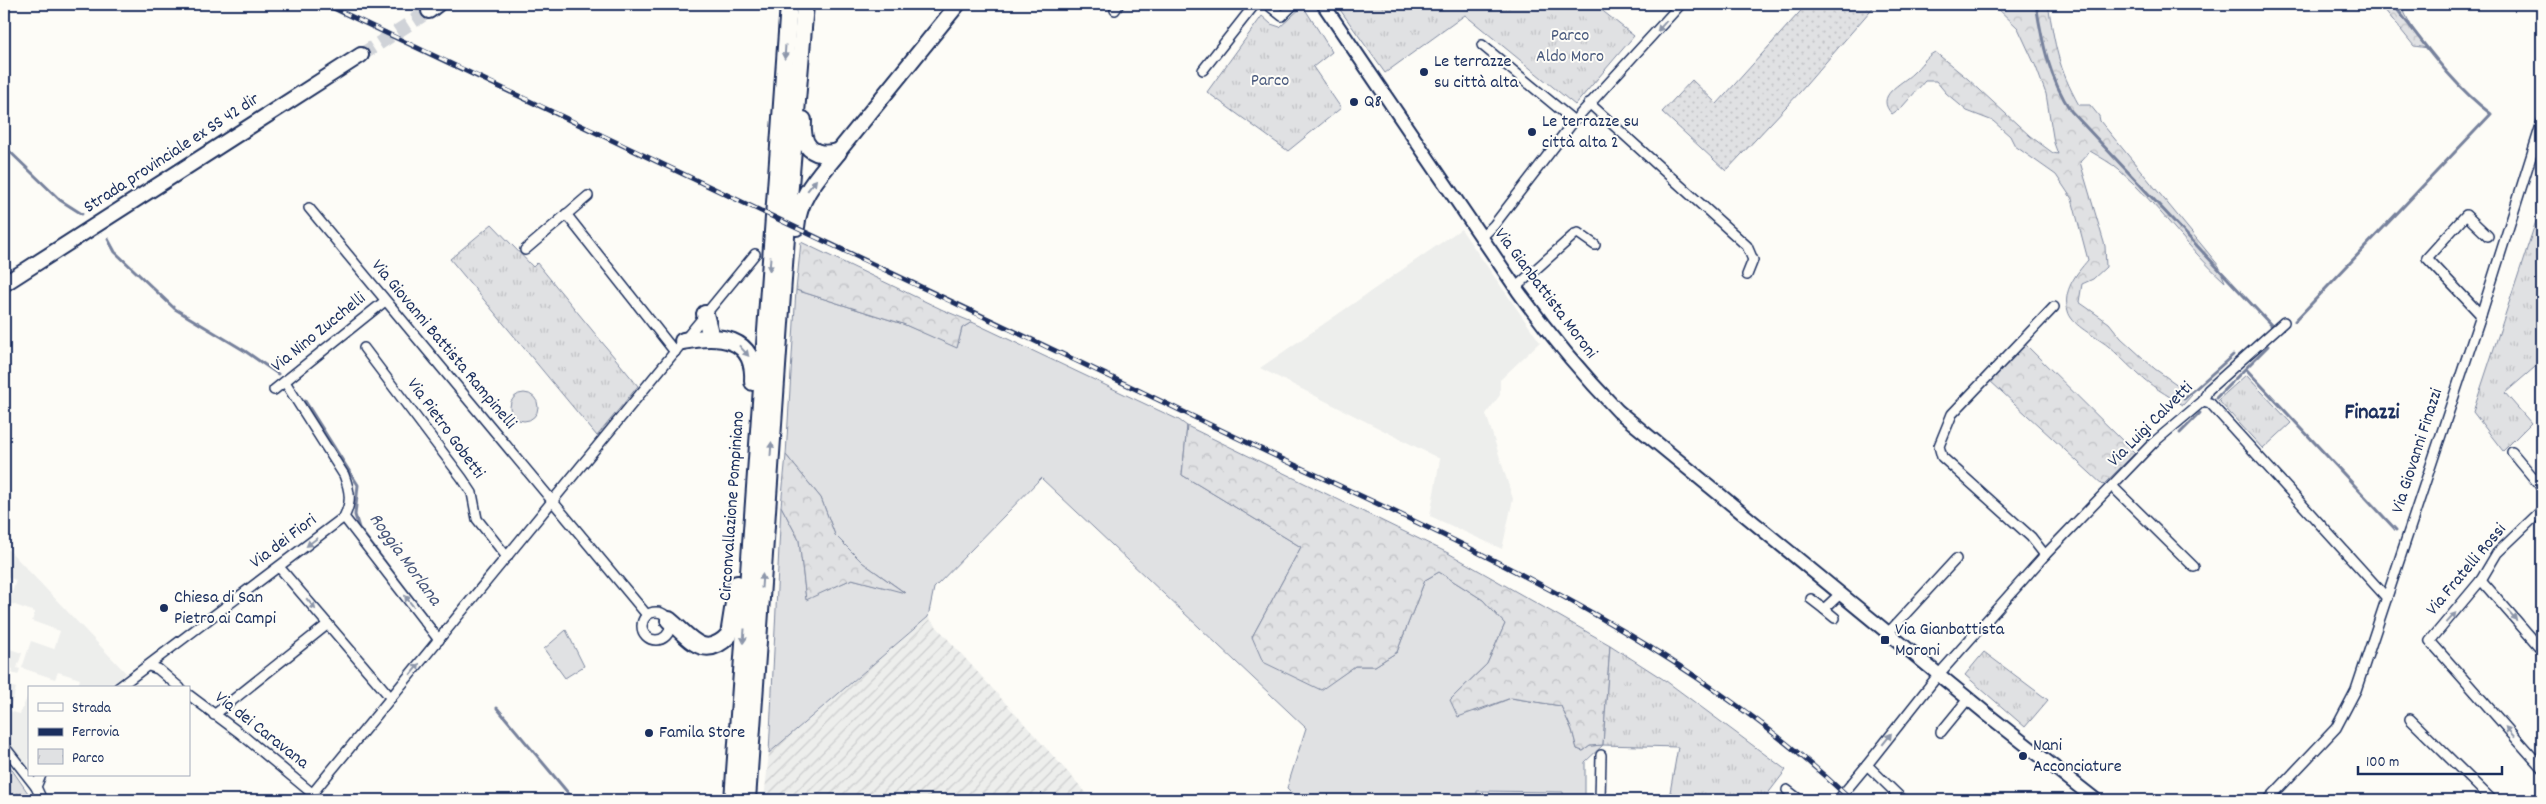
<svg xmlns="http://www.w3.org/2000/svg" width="2546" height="804" font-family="Dekko,sans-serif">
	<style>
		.built { fill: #edeeec }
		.industrial { fill: url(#industrial-furrows) }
		.grass { fill: #e0e1e3; stroke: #7e88a0 }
		.forest { fill: url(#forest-crowns); stroke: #7e88a0 }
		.park { fill: url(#park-tufts); stroke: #7e88a0 }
		.garden { fill: url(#garden-dots); stroke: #7e88a0 }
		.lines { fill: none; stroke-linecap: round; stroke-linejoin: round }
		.stream { stroke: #76819c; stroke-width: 3 }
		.primary-tunnel { stroke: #d0d3d8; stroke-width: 14; stroke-dasharray: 14 7; stroke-linecap: butt }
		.street-casing { stroke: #1b2f5e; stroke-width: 12 }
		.secondary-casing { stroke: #1b2f5e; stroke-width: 16 }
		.primary-casing { stroke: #1b2f5e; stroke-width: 18 }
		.highway-casing { stroke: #1b2f5e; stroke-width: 20 }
		.street { stroke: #fdfcf7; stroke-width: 9 }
		.secondary { stroke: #fdfcf7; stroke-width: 12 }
		.primary { stroke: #fdfcf7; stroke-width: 14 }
		.highway { stroke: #fdfcf7; stroke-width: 16 }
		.rail-casing { stroke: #1b2f5e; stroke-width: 5 }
		.rail { stroke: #fdfcf7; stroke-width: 3; stroke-dasharray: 9; stroke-linecap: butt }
		.oneway { fill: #8c96aa }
		.poi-dot { fill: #1b2f5e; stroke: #fdfcf7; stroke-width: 2 }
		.labels { text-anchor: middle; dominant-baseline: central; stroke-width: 4; stroke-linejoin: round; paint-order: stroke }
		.park-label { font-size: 18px; fill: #4c5c7f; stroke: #fdfcf7 }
		.poi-label { font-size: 18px; fill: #1b2f5e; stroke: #fdfcf7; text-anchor: start }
		.street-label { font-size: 18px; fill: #1b2f5e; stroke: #fdfcf7 }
		.water-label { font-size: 19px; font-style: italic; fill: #49587d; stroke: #fdfcf7 }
		.district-label { font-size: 22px; font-weight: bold; fill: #1b2f5e; stroke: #fdfcf7 }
	</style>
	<defs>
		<pattern id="industrial-furrows" width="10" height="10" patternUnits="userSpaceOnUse" patternTransform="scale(1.25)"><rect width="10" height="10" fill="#edeeec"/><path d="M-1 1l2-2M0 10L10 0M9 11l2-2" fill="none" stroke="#cbcccd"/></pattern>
		<pattern id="forest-crowns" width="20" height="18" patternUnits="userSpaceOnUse" patternTransform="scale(1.25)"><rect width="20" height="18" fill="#e0e1e3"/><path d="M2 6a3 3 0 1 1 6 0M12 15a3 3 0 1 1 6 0" fill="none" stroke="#c0c1c5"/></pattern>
		<pattern id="park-tufts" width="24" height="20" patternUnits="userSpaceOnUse" patternTransform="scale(1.25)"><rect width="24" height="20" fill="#e0e1e3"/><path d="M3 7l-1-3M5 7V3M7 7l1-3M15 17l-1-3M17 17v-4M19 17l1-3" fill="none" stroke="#c0c1c5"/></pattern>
		<pattern id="garden-dots" width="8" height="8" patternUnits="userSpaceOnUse" patternTransform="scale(1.25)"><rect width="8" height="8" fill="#e0e1e3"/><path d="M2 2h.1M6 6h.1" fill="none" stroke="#c0c1c5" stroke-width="1.8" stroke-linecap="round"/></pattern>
	</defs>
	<rect width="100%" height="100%" fill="#fdfcf7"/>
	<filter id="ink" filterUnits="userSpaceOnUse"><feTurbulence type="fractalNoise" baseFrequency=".02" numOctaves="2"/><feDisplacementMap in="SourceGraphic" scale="10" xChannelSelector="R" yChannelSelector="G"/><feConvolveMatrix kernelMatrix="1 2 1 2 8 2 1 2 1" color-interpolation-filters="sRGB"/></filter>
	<g filter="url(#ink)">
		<g class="built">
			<polygon points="1461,229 1540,342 1500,380 1500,395 1486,414 1513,499 1502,549 1430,516 1440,459 1260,368"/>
			<polygon points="6,547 126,673 108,688 77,688 80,679 58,672 55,679 22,668 31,641 54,649 60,631 32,621 35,612 9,603 4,616 4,597 10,599 16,580 4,576 4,549"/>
			<polygon points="4,647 22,653 17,668 20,669 18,675 12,673 13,669 4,666"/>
			<polygon points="7,685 16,688 9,711 20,714 29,693 29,773 4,740 4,689 6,690"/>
		</g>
		<polygon class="industrial" points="928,617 1090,797 1087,800 764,800 769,753"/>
		<g class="grass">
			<polygon points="796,290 903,324 957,347 962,328 972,322 1179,420 1187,426 1182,475 1301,547 1252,637 1321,689 1355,666 1375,666 1397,652 1425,580 1439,572 1483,600 1505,624 1487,664 1450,700 1476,712 1511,698 1561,706 1572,730 1577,749 1583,751 1590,746 1603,745 1585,762 1585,800 1563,800 1563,792 1477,791 1477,800 1299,800 1287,788 1306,728 1041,478 934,588 928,617 769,753 781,506 799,540 806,599 852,579 904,592 863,563 835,535 821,498 786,455"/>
			<circle cx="524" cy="407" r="14"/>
			<polygon points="566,630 584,666 565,678 544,649"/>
		</g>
		<g class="forest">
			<path d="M1993 4H2048C2055 45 2058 68 2079 105H2090L2099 116 2100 121 2219 266 2225 282C2187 248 2158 204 2119 170 2111 163 2100 157 2090 151L2080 162 2105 246 2106 267 2093 279 2082 284 2079 302 2109 323 2121 338 2155 369 2192 395 2183 405C2167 395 2149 385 2136 372 2124 362 2114 349 2101 341 2091 334 2071 324 2068 311 2062 291 2076 274 2088 260L2072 199 2056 175 2015 146 2010 136 1993 121 1967 111 1946 93 1936 81H1925L1902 107 1892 114C1874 95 1901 85 1913 73 1921 66 1925 57 1935 52L1968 79 2030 136 2053 153 2058 154 2054 143 2046 94 2036 67 2018 28Z"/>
			<polygon points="2380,4 2400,4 2413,29 2428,48 2414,46"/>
			<polygon points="801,242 943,310 972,322 962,328 957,348 903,324 796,290"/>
			<polygon points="2025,344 2135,453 2103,485 1989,380"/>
			<polygon points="1187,426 1448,553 1610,645 1603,745 1590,746 1583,751 1577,749 1572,730 1561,706 1511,698 1458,717 1450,700 1487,664 1505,624 1483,600 1439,572 1425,580 1397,652 1375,666 1355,666 1321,690 1263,662 1252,637 1301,547 1182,475"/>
			<polygon points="786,455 821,498 835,535 863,563 905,593 852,579 806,600 799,540 781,506"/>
		</g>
		<g class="park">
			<polygon points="1336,4 1594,4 1634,36 1575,105 1465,15 1385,73"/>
			<polygon points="1303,6 1332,52 1313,67 1341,108 1288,151 1207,92 1262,16 1271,24 1280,27"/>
			<polygon points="2540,209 2542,209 2542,361 2505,393 2531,423 2503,451 2473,412"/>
			<polygon points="492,224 533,267 537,263 638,386 597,436 450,259"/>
			<polygon points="2246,375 2291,423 2263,449 2218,400"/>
			<polygon points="1610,645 1666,681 1786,770 1763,800 1672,800 1669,798 1678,747 1603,745"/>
			<polygon points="1984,652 2048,700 2025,727 1965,675"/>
			<polygon points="4,758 30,796 32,800 4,800"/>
		</g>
		<polygon class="garden" points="1807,4 1876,4 1800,92 1726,171 1662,112 1692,80 1717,104"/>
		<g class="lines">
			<g class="stream">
				<path d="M2036 4C2042 42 2049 78 2071 111L2272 326"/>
				<polyline points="4,146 60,200 82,214"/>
				<polyline points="108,239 115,252 175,309 245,351 278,374"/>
				<path d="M2295 321 2491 114C2452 85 2423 42 2393 4"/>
				<polyline points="2246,369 2396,530"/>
				<polyline points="2216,398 2268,346"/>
				<polyline points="2184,399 2233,355"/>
				<polyline points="305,401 358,485 355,515 359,528 436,629"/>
				<polyline points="2180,433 2200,413"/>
				<polyline points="497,708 574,800"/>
			</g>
			<polyline class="primary-tunnel" points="361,55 429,11"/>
			<defs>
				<g id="street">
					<polyline points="1267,4 1282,16 1294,4"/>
					<polyline points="1115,10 1119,4"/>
					<polyline points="1482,45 1574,121"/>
					<polyline points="1203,70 1255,4"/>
					<polyline points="1589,103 1747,246 1753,260 1747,275"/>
					<polyline points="309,208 647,615"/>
					<polyline points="566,214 675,352"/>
					<polyline points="1481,238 1494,225 1574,121 1681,4"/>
					<polyline points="525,250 588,196"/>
					<polyline points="1515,288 1575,234 1578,233 1595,245"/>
					<polyline points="2481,315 2427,258 2466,215 2488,236"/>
					<polyline points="364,348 462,478 472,493 477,519 507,557"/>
					<polyline points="274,390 385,301"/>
					<polyline points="2203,401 2210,403 2387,598"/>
					<polyline points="2512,452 2542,488"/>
					<polyline points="2112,486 2194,567"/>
					<polyline points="2542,510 2497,553 2481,580 2430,641 2542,768"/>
					<polyline points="344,517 439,640"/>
					<polyline points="2045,555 2031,537 1942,457 1939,446 1952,414 2054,307"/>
					<polyline points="279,567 391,698"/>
					<polyline points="2481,580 2542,650"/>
					<polyline points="1811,599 1824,609"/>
					<circle cx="656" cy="626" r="14"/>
					<polyline points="1835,618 1824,609 1840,594"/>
					<polyline points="1888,633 1956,559"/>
					<polyline points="149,666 158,669 180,688"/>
					<path d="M118 688 344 517C352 502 350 491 344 475L285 382"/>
					<polyline points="189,695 241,734 313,794"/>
					<polyline points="214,715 328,624"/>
					<polyline points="2410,719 2492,800"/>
					<polyline points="1941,732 1968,699"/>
					<polyline points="4,746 36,787"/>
					<polyline points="41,775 36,787 42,800"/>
					<polyline points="1787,790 1800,800"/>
					<polyline points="175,800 177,800"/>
					<polyline points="307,800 755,254"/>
					<polyline points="1600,800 1601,755"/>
					<polyline points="1838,800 1867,765"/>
					<polyline points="1903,800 1867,765 1939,674 2045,555 2153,443 2203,401 2208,390 2284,322"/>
					<polyline points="2268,800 2336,728 2356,690 2481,315 2542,122"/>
				</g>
				<path id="secondary" d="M1323 4 1518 291C1549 334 1581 373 1618 411L1988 715 2096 800"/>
				<g id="primary">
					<polyline points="429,11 438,4"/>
					<polyline points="838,152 958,4"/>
					<polyline points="4,284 361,55"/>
				</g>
				<g id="highway">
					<path d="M803 120C801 147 812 158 838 152"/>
					<path d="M796 227C799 195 819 176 838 152"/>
					<polyline points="705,314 711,337"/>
					<path d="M683 341C718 334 756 336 753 382"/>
					<path d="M669 620C689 636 703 662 729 635L737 584"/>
					<polyline points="733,800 789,4"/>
					<polyline points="747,800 787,222 805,4"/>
				</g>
			</defs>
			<use href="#street" class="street-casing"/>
			<use href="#secondary" class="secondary-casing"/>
			<use href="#primary" class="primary-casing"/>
			<use href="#highway" class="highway-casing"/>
			<use href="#street" class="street"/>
			<use href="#secondary" class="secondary"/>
			<use href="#primary" class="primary"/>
			<use href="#highway" class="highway"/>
			<defs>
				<path id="rail" d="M325 4C590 128 852 256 1117 380 1182 411 1247 443 1312 473 1503 562 1697 653 1851 800"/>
			</defs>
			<use href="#rail" class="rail-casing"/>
			<use href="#rail" class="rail"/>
		</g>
		<defs><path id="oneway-solid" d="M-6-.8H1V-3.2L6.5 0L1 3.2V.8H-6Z" transform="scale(1.25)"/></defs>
		<g class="oneway">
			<use href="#oneway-solid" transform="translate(1662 26) rotate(131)"/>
			<use href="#oneway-solid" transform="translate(785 52) rotate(94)"/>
			<use href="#oneway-solid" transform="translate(812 185) rotate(-51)"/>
			<use href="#oneway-solid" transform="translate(770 264) rotate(94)"/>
			<use href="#oneway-solid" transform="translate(744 351) rotate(48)"/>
			<use href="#oneway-solid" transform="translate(771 449) rotate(-86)"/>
			<use href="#oneway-solid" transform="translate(312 542) rotate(143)"/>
			<use href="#oneway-solid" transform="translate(762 581) rotate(-86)"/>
			<use href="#oneway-solid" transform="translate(409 601) rotate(-128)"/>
			<use href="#oneway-solid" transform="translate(311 604) rotate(50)"/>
			<use href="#oneway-solid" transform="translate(2512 615) rotate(49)"/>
			<use href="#oneway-solid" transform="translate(2451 618) rotate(-48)"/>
			<use href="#oneway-solid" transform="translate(744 636) rotate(94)"/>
			<use href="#oneway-solid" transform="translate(415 669) rotate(-51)"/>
			<use href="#oneway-solid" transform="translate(2510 732) rotate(-132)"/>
			<use href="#oneway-solid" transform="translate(1887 739) rotate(-52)"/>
		</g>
	</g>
	<g class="poi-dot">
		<circle cx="1424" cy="72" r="5"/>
		<circle cx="1354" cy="102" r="5"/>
		<circle cx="1532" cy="132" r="5"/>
		<circle cx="164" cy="608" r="5"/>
		<rect x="1880" y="635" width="10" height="10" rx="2.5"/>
		<circle cx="649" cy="733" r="5"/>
		<circle cx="2023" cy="756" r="5"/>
	</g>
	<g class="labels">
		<g class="park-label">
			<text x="1570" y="36">Parco<tspan x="1570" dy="21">Aldo Moro</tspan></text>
			<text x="1270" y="81">Parco</text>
		</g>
		<g class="poi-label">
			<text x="1434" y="62">Le terrazze<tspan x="1434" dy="21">su città alta</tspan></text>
			<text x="1364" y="102">Q8</text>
			<text x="1542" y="122">Le terrazze su<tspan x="1542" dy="21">città alta 2</tspan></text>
			<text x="174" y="598">Chiesa di San<tspan x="174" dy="21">Pietro ai Campi</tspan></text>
			<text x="1895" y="630">Via Gianbattista<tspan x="1895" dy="21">Moroni</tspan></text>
			<text x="659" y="733">Famila Store</text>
			<text x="2033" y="746">Nani<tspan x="2033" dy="21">Acconciature</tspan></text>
		</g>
		<g class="street-label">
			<text transform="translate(172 154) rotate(-33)">Strada provinciale ex SS 42 dir</text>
			<text transform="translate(1545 294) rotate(53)">Via Gianbattista Moroni</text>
			<text transform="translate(319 333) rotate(-39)">Via Nino Zucchelli</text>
			<text transform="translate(443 345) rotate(50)">Via Giovanni Battista Rampinelli</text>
			<text transform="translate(2151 425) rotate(-45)">Via Luigi Calvetti</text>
			<text transform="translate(445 429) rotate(54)">Via Pietro Gobetti</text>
			<text transform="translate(2418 451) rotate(-72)">Via Giovanni Finazzi</text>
			<text transform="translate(733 506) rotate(-86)">Circonvallazione Pompiniano</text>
			<text transform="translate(284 542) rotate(-37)">Via dei Fiori</text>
			<text transform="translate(2467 570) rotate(-50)">Via Fratelli Rossi</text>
			<text transform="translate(261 731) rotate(38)">Via dei Caravana</text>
		</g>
		<g class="water-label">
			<text transform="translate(404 560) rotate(54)">Roggia Morlana</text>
		</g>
		<g class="district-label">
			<text x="2372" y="413">Finazzi</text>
		</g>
	</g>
	<rect width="2546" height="804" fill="none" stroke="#fdfcf7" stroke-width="20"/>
	<rect x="10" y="10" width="2526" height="784" fill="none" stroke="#1b2f5e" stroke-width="2" filter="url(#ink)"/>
	<rect x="28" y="686" width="162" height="90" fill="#fdfcf7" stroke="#a3aaba"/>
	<rect x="38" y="703" width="25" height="8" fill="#fdfcf7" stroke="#a3aaba"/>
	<text x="72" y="712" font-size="15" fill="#1b2f5e">Strada</text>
	<rect x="38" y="728" width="25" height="8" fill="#1b2f5e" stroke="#a3aaba"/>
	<text x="72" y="736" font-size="15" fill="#1b2f5e">Ferrovia</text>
	<rect x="38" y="749" width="25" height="15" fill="url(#park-tufts)" stroke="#a3aaba"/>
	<text x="72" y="762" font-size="15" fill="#1b2f5e">Parco</text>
	<path d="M2358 766v8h144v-8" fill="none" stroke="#1b2f5e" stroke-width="2.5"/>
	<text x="2366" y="766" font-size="15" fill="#1b2f5e" stroke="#fdfcf7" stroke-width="4" paint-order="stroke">100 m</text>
</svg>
